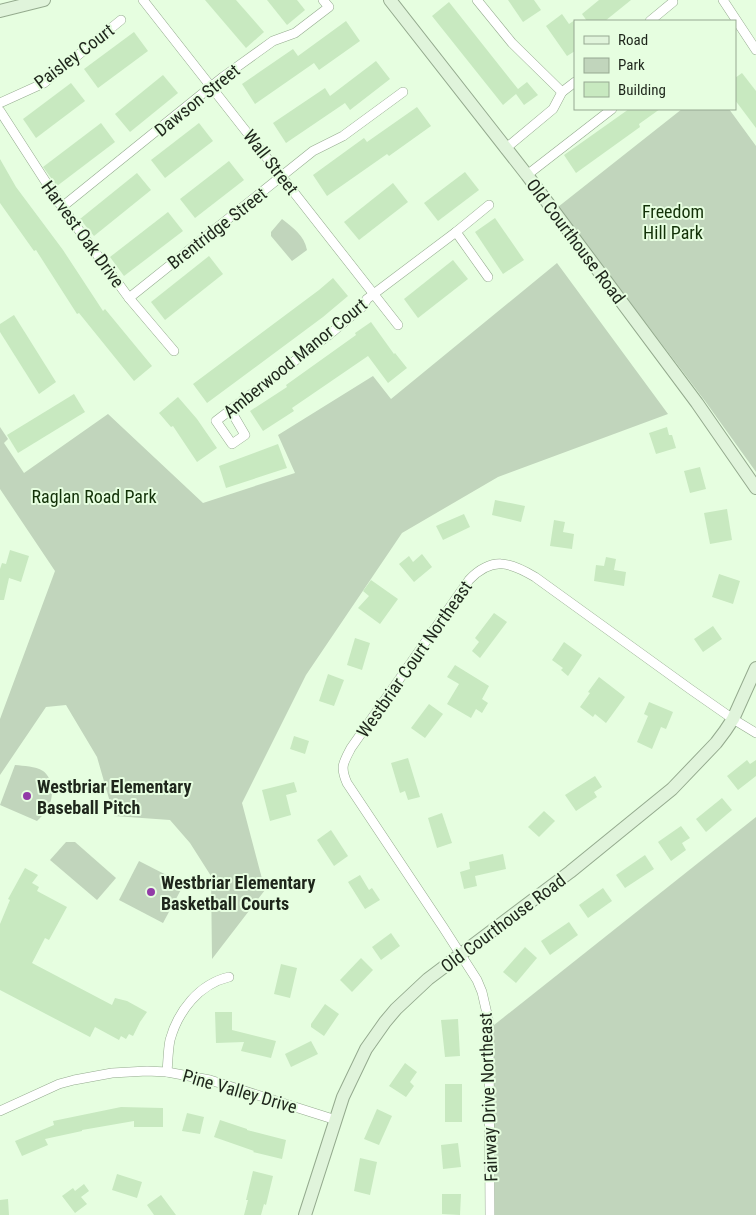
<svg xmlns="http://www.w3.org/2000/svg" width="756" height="1215" font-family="'Roboto Condensed',sans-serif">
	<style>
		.green { fill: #c1d5bc }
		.building { fill: #c8e9c0 }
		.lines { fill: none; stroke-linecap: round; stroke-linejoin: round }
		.street-casing { stroke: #94aa8e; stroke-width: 10 }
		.secondary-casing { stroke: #94aa8e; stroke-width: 14 }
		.street { stroke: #fff; stroke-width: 9 }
		.secondary { stroke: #e0f4db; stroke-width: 12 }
		.poi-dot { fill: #923ba7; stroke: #e6fee0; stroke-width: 2 }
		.labels { text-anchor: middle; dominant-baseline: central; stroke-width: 4; stroke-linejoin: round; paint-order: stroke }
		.street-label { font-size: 18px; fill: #1e261b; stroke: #e6fee0 }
		.park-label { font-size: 18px; fill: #123108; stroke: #e6fee0 }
		.poi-label { font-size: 18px; font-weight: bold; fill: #1e261b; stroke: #e6fee0; text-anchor: start }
	</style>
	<rect width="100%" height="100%" fill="#e6fee0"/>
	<g class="green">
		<polygon points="682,109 729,109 756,146 756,472 705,401 558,207"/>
		<path d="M282 219C293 228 304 235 307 250L292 261 271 236V232Z"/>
		<polygon points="557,263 668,414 498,477 402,533 306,675 242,803 265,890 212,959 211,876 190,843 170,820 114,816 97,757 66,705 46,707 0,775 0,719 55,571 0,489 0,427 8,439 4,443 24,473 108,414 203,503 295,473 278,435 373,376 391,399"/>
		<path d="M15 765C24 766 35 766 43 771 54 779 54 798 48 808 45 813 41 817 37 821L0 805Z"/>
		<polygon points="756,817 756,1215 490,1215 489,1029"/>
		<polygon points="66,842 75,842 116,878 97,900 50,860"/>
		<polygon points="139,861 184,884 163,923 119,900"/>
	</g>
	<g class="building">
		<polygon points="205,0 236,0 264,32 246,48"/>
		<polygon points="267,0 297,0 305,10 287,25"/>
		<polygon points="508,0 534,0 541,10 523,22"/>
		<polygon points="599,0 631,0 605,21 587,21 582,14"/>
		<polygon points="449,2 518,89 527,82 538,95 524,105 516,94 503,105 432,16"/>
		<polygon points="562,14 569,24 575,20 575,51 567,56 546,26"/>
		<polygon points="346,21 360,41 319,70 314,63 255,104 242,84 293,49 298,56"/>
		<polygon points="134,32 148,51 98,88 84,69"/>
		<polygon points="376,61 390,79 350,110 345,103 286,143 273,123 325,88 330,96"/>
		<polygon points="742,73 756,91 756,128 735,100 735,78"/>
		<polygon points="163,75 178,93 130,132 115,114"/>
		<polygon points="71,83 85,101 36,138 23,119"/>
		<polygon points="417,107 431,126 389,156 387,154 327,196 313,175 364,138 367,142"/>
		<polygon points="629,109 660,109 639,124 640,127 576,173 564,155"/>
		<polygon points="101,123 115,142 57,186 43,167"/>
		<polygon points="199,123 213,141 165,178 151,160"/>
		<polygon points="0,159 16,187 63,250 103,311 105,309 152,366 134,381 79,313 77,314 36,250 34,251 0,203"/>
		<polygon points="229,161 244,180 195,218 180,199"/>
		<polygon points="465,172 479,190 438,221 424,203"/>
		<polygon points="137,173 151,190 94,236 80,219"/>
		<polygon points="393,183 408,202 359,240 344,222"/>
		<polygon points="168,212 183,231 124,276 110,257"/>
		<polygon points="495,218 524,260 503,274 475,232"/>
		<polygon points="209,256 223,274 165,320 151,302"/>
		<polygon points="453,260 468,279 418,318 404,299"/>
		<polygon points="333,278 348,296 323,317 207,403 193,384 319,290"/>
		<polygon points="14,315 56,382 39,394 0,332 0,324"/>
		<polygon points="371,322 394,354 395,353 407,368 388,383 368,356 292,408 294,411 263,431 250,411 287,387 286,385 356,335 355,333"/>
		<polygon points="74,394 85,412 18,453 7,435"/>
		<polygon points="178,397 197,419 217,448 197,462 173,426 171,427 159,413"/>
		<polygon points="667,427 669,435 672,435 676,448 656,454 649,433"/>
		<polygon points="278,444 287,468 226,488 219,466"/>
		<polygon points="700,467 706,489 690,493 684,471"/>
		<polygon points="495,500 525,506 521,522 492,515"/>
		<polygon points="727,509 732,540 710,544 704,513"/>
		<polygon points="464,514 470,527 443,540 436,526"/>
		<polygon points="554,520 565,522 563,532 574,534 572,549 550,546"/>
		<polygon points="10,550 29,556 21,582 9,578 4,600 0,600 0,569 2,563 6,564"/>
		<polygon points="422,554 432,567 414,582 399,564 409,556 413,562"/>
		<polygon points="606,557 616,559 614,570 626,572 624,586 594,581 596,565 604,566"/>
		<polygon points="719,574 740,581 733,604 712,597"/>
		<polygon points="371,580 398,599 380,624 358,608 369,596 363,591"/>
		<polygon points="494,613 507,622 480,658 472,651 479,642 475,638"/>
		<polygon points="713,626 722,639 703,652 694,639"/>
		<polygon points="355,638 370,643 362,670 347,665"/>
		<polygon points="564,642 582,655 568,676 561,670 563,668 552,660"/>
		<polygon points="455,665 489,686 482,699 488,703 482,713 476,709 471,718 447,704 459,684 447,677"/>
		<polygon points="328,674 344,680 334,706 319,701"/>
		<polygon points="599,677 625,697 606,723 595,714 593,717 580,707 590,693 588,692"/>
		<polygon points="649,702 673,712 666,729 661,727 652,749 637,742 648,716 644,714"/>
		<polygon points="429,704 443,714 425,738 411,728"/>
		<polygon points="294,736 309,741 305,754 290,749"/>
		<polygon points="408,758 420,797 408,800 405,791 400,793 391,763"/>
		<polygon points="747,760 750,764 756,760 756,776 738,790 727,776"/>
		<polygon points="595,776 602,787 594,792 597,797 576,811 565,795"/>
		<polygon points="294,782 297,792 286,795 291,815 270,821 262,790"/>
		<polygon points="722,798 732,810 706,832 696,819"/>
		<polygon points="544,811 555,821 539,837 528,827"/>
		<polygon points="442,813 452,843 437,848 428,818"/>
		<polygon points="681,826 690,838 682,843 686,850 671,861 658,842"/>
		<polygon points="331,830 348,856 334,866 317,840"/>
		<polygon points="503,854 506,869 475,876 477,886 464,889 460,872 470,869 469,862"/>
		<polygon points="645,855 654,869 625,888 616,875"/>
		<polygon points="25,868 38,875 32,883 39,887 37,891 67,907 49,940 45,938 32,963 112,1005 115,998 127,1001 147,1012 140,1022 133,1036 129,1034 126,1039 121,1036 119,1040 95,1027 90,1037 0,990 0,924 10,900 8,899"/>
		<polygon points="360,875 369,890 372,888 380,900 365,909 348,882"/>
		<polygon points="603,888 612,901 588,918 579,905"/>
		<polygon points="569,922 578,935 550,955 541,941"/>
		<polygon points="391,933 400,946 381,960 372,947"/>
		<polygon points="525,947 537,958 516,983 503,972"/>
		<polygon points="361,958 373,970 352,992 340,980"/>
		<polygon points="281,964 297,968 290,998 274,994"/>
		<polygon points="325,1004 339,1014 324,1036 311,1027 311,1024"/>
		<polygon points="215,1012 232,1012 232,1030 276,1041 271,1058 241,1051 244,1042 216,1043"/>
		<polygon points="458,1019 460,1056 445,1057 441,1020"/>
		<polygon points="311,1041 318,1054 291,1067 285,1054"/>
		<polygon points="405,1063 417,1072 410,1082 414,1086 406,1097 389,1086"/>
		<rect x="445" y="1084" width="17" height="38"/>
		<polygon points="121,1107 163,1108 163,1127 134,1127 134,1121 82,1130 82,1131 45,1139 48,1145 22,1156 15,1141 54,1125 53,1121"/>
		<polygon points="377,1109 392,1116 379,1145 364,1139"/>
		<polygon points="187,1113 204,1117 200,1134 182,1131"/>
		<polygon points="220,1120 247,1129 247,1130 286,1140 282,1159 253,1152 254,1151 214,1137"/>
		<polygon points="458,1143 461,1167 443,1169 441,1145"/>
		<polygon points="360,1158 377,1162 370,1195 354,1191"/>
		<polygon points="253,1171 273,1176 266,1205 264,1204 261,1215 244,1215 248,1200 246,1200"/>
		<polygon points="117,1174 142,1182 137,1198 112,1190"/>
		<polygon points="84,1184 89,1191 81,1197 87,1204 75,1213 62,1196 73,1188 75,1191"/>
		<polygon points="442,1194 461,1194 460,1215 442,1214"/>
		<polygon points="161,1195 176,1215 154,1215 147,1205"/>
		<polygon points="8,1199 9,1215 0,1215 0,1200"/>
	</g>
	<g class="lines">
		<defs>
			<g id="street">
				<polyline points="143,0 398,325"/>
				<polyline points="477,0 512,43 562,92"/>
				<polyline points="723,0 756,50"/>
				<polyline points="650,21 673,2"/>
				<polyline points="0,103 44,83 121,20"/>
				<polyline points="0,111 62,207 129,298 174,351"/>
				<polyline points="505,149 553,109 562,92 575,82"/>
				<polyline points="527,175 612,109"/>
				<polyline points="62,207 223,77 273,41 295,33 329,7 323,0"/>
				<polyline points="456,232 489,205"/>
				<polyline points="129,298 313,151 343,136 403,92"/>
				<polyline points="231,411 245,435 232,444 216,421 330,334 362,307 367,299 456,232 488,277"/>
				<path d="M167 1072C168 1061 168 1050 170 1040 178 1011 199 984 229 977"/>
				<polyline points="0,1111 59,1084 74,1080 112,1073 147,1071 167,1072 210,1080 336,1120"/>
				<path d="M490 1215 489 1031 488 1018 482 992 477 980 443 927 347 783C340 767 343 763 351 748L469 580C492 556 510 562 535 577L690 689 733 719 756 733"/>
			</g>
			<g id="secondary">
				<polyline points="390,0 527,175 697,403 756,488"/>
				<polyline points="0,11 44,0"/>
				<polyline points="305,1215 343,1097 366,1049 385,1022 396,1009 428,979 570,872 672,789 716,743 725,731 733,719 756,668"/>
			</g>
		</defs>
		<use href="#street" class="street-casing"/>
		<use href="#secondary" class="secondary-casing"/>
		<use href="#street" class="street"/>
		<use href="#secondary" class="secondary"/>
	</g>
	<g class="poi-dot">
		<circle cx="27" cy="796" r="5"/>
		<circle cx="151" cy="892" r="5"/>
	</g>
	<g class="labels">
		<g class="street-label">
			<text transform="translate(74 56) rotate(-37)">Paisley Court</text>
			<text transform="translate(197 100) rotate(-39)">Dawson Street</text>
			<text transform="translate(271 162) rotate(52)">Wall Street</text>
			<text transform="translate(217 228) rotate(-38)">Brentridge Street</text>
			<text transform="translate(83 234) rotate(54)">Harvest Oak Drive</text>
			<text transform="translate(576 241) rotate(53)">Old Courthouse Road</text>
			<text transform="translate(295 358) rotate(-39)">Amberwood Manor Court</text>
			<text transform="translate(414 659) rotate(-55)">Westbriar Court Northeast</text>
			<text transform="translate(503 923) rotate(-37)">Old Courthouse Road</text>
			<text transform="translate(240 1091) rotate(16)">Pine Valley Drive</text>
			<text transform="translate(488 1097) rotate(-92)">Fairway Drive Northeast</text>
		</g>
		<g class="park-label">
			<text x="673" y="211">Freedom<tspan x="673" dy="21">Hill Park</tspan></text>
			<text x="94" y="496">Raglan Road Park</text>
		</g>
		<g class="poi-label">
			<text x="37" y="786">Westbriar Elementary<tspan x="37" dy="21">Baseball Pitch</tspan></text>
			<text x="161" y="882">Westbriar Elementary<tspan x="161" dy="21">Basketball Courts</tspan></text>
		</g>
	</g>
	<rect x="574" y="20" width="162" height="90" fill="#e6fee0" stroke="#96a891"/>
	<rect x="584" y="36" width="25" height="8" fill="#e0f4db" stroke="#96a891"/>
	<text x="618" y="45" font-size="15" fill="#1e261b">Road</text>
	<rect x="584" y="58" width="25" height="15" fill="#c1d5bc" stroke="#96a891"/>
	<text x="618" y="70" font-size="15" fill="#1e261b">Park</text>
	<rect x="584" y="82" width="25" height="15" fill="#c8e9c0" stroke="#96a891"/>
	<text x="618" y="95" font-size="15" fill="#1e261b">Building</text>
</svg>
